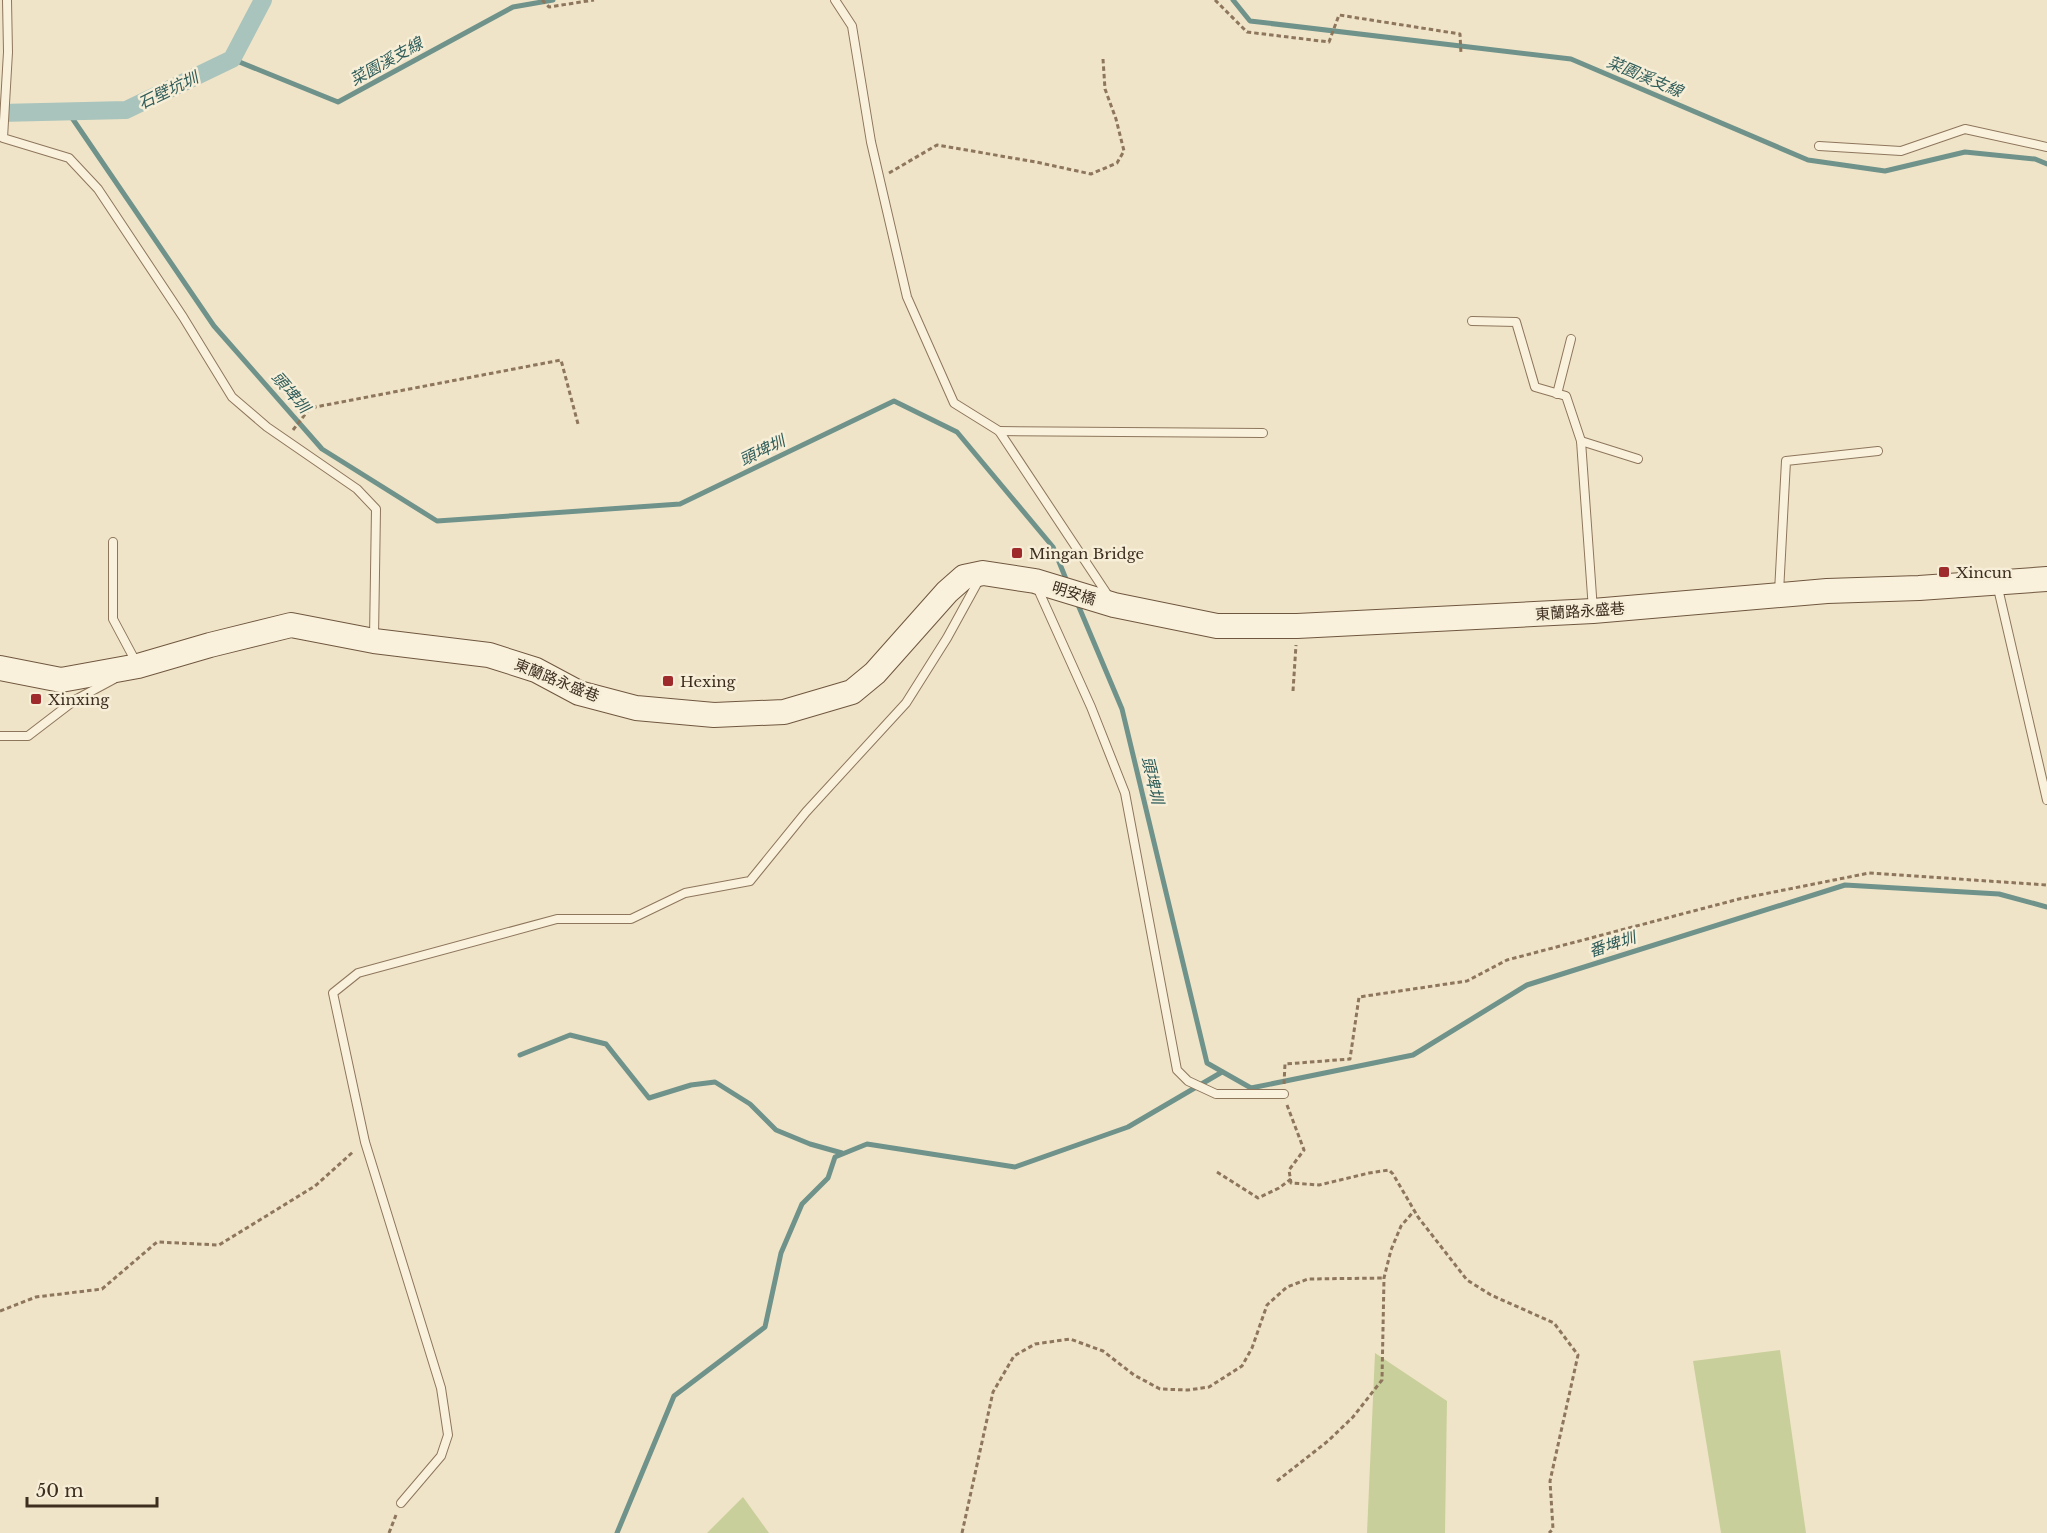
<svg xmlns="http://www.w3.org/2000/svg" width="2047" height="1533" font-family="'Libre Baskerville','Noto Sans TC',serif">
	<style>
		.green { fill: #c9cf9b }
		.lines { fill: none; stroke-linecap: round; stroke-linejoin: round }
		.stream { stroke: #6f938a; stroke-width: 5 }
		.canal { stroke: #a9c4bc; stroke-width: 18 }
		.lane-casing { stroke: #8d765c; stroke-width: 10 }
		.secondary-casing { stroke: #6f573f; stroke-width: 26 }
		.path { stroke: #8d765c; stroke-width: 3; stroke-dasharray: 4.5 3; stroke-linecap: butt }
		.lane { stroke: #faf1dc; stroke-width: 8 }
		.secondary { stroke: #faf1dc; stroke-width: 24 }
		.poi-dot { fill: #9e2a2b; stroke: #f7eed8; stroke-width: 2 }
		.labels { text-anchor: middle; dominant-baseline: central; stroke-width: 5; stroke-linejoin: round; paint-order: stroke }
		.poi-label { font-size: 15px; fill: #3d2e20; stroke: #f7eed8; text-anchor: start }
		.street-label { font-size: 15px; fill: #3d2e20; stroke: #f7eed8 }
		.water-label { font-size: 16px; font-style: italic; fill: #2f5d5a; stroke: #f7eed8 }
	</style>
	<rect width="100%" height="100%" fill="#f0e4c8"/>
	<g class="green">
		<polygon points="1780,1350 1806,1533 1721,1533 1693,1361"/>
		<polygon points="1375,1353 1447,1401 1445,1533 1367,1533"/>
		<polygon points="743,1497 769,1533 707,1533"/>
	</g>
	<g class="lines">
		<g class="stream">
			<polyline points="1233,0 1250,21 1571,59 1808,160 1885,171 1965,152 2035,159 2047,164"/>
			<polyline points="232,59 338,102 513,7 553,0"/>
			<polyline points="68,112 214,326 322,449 437,521 680,504 894,401 957,432 1053,547 1068,584"/>
			<polyline points="1076,600 1122,709 1207,1063 1251,1088 1413,1055 1527,985 1845,885 1999,894 2047,907"/>
			<polyline points="520,1055 570,1035 606,1044 649,1098 691,1085 715,1082 750,1104 776,1130 810,1144 842,1153"/>
			<polyline points="617,1533 674,1396 765,1327 781,1253 802,1204 828,1178 835,1157 867,1144 1015,1167 1128,1127 1222,1072"/>
		</g>
		<polyline class="canal" points="0,113 126,110 232,59 263,0"/>
		<defs>
			<g id="lane">
				<polyline points="7,0 8,52 3,138 69,158 98,189 183,317 232,397 267,427 357,489 376,509 374,637"/>
				<polyline points="835,0 852,26 871,142 907,297 954,403 999,431 1109,597"/>
				<polyline points="1819,146 1901,151 1965,129 2047,147"/>
				<polyline points="1472,321 1516,322 1535,387 1566,396 1581,441 1593,610"/>
				<polyline points="1557,394 1571,339"/>
				<polyline points="999,431 1263,433"/>
				<polyline points="1581,441 1638,459"/>
				<polyline points="113,542 113,619 137,664"/>
				<polyline points="1997,584 2047,800"/>
				<polyline points="1037,587 1091,707 1125,793 1177,1070 1188,1081 1216,1094 1284,1094"/>
				<polyline points="1779,592 1786,461 1878,451"/>
				<polyline points="0,736 28,736 75,700 114,679"/>
				<polyline points="401,1503 441,1456 448,1435 441,1388 365,1142 333,993 358,973 557,919 631,919 685,893 750,881 806,812 906,703 947,638 980,578"/>
			</g>
			<polyline id="secondary" points="0,668 61,680 138,666 210,645 291,625 374,641 489,655 536,670 579,693 636,708 714,715 784,712 852,692 875,673 947,592 964,577 983,573 1035,581 1114,605 1217,626 1297,626 1593,611 1827,591 1919,588 2047,579"/>
		</defs>
		<use href="#lane" class="lane-casing"/>
		<use href="#secondary" class="secondary-casing"/>
		<g class="path">
			<polyline points="542,0 549,7 594,0"/>
			<polyline points="1215,0 1247,32 1329,42 1339,15 1460,34 1461,54"/>
			<polyline points="889,173 937,145 1036,162 1091,174 1117,163 1124,151 1116,119 1105,89 1103,59"/>
			<polyline points="293,430 310,408 561,360 578,424"/>
			<polyline points="1293,691 1296,645"/>
			<polyline points="1284,1084 1285,1064 1350,1059 1359,997 1467,981 1507,960 1739,899 1869,873 2047,885"/>
			<polyline points="1287,1105 1304,1150 1289,1170 1291,1183 1319,1185 1369,1173 1389,1170 1393,1174 1418,1217 1467,1280 1491,1295 1554,1323 1578,1355 1550,1481 1553,1529 1549,1533"/>
			<polyline points="1217,1172 1258,1198 1279,1188 1291,1179"/>
			<polyline points="0,1311 36,1297 102,1289 157,1242 219,1245 315,1186 354,1151"/>
			<polyline points="1277,1481 1328,1441 1353,1417 1382,1380 1384,1278 1391,1250 1401,1226 1414,1211"/>
			<polyline points="389,1533 396,1515"/>
			<polyline points="962,1533 993,1392 1014,1356 1035,1344 1070,1339 1103,1351 1134,1375 1160,1389 1188,1390 1209,1387 1242,1366 1252,1348 1267,1305 1287,1287 1308,1279 1384,1278"/>
		</g>
		<use href="#lane" class="lane"/>
		<use href="#secondary" class="secondary"/>
	</g>
	<g class="poi-dot">
		<rect x="1011" y="547" width="12" height="12" rx="3"/>
		<rect x="1938" y="566" width="12" height="12" rx="3"/>
		<rect x="662" y="675" width="12" height="12" rx="3"/>
		<rect x="30" y="693" width="12" height="12" rx="3"/>
	</g>
	<g class="labels">
		<g class="poi-label">
			<text x="1029" y="553">Mingan Bridge</text>
			<text x="1956" y="572">Xincun</text>
			<text x="680" y="681">Hexing</text>
			<text x="48" y="699">Xinxing</text>
		</g>
		<g class="street-label">
			<text transform="translate(1074 593) rotate(17)">明安橋</text>
			<text transform="translate(1580 611) rotate(-4)">東蘭路永盛巷</text>
			<text transform="translate(557 680) rotate(22)">東蘭路永盛巷</text>
		</g>
		<g class="water-label">
			<text transform="translate(386 61) rotate(-29)">菜園溪支線</text>
			<text transform="translate(1645 76) rotate(23)">菜園溪支線</text>
			<text transform="translate(168 90) rotate(-26)">石壁坑圳</text>
			<text transform="translate(291 392) rotate(49)">頭埤圳</text>
			<text transform="translate(762 450) rotate(-26)">頭埤圳</text>
			<text transform="translate(1153 780) rotate(77)">頭埤圳</text>
			<text transform="translate(1612 944) rotate(-18)">番埤圳</text>
		</g>
	</g>
	<path d="M27 1497v9h130v-9" fill="none" stroke="#3d2e20" stroke-width="3"/>
	<text x="36" y="1497" font-size="18" fill="#3d2e20" stroke="#f7eed8" stroke-width="4.5" paint-order="stroke">50 m</text>
</svg>
